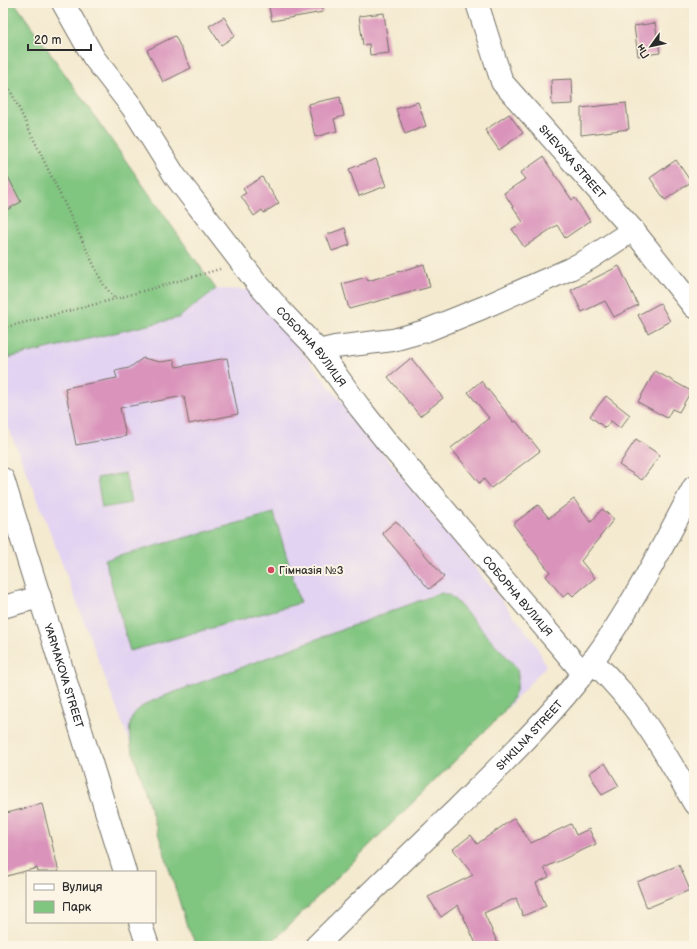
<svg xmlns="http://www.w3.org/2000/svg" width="697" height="949" font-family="'Balsamiq Sans',sans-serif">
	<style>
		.built { fill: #e3d3f2 }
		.green { fill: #80c580; stroke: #567856 }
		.building { fill: #da94bb }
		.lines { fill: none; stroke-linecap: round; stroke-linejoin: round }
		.minor-casing { stroke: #716e65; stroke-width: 24 }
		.tertiary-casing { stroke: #716e65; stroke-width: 24 }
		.secondary-casing { stroke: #716e65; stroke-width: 24 }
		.path { stroke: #716e65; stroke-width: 2.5; stroke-dasharray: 1 3; stroke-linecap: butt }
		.minor { stroke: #fff; stroke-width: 22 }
		.tertiary { stroke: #fff; stroke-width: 22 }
		.secondary { stroke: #fff; stroke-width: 22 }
		.poi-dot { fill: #d1495b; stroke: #fcf5e5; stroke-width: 1.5 }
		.labels { text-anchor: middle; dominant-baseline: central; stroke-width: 4; stroke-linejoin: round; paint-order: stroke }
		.street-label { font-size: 11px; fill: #2b2b2b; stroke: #fcf5e5 }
		.poi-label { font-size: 11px; fill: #2b2b2b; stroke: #fcf5e5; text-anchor: start }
	</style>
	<rect width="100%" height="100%" fill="#fcf5e5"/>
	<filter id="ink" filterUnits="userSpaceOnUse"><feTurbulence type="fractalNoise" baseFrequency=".025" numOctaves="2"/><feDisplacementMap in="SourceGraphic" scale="8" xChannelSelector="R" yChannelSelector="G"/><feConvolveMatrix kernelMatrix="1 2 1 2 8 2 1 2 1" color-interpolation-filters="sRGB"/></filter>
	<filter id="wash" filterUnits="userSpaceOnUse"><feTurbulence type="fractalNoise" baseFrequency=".012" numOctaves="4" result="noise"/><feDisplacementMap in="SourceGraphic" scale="16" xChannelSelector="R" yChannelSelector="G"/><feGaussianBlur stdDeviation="0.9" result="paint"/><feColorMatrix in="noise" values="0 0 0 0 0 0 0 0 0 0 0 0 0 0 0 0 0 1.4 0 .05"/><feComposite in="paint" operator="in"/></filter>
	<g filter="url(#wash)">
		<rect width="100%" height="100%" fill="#f4ead0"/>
		<polygon class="built" points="216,289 252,290 534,641 546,666 500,716 268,946 198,946 194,940 187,926 131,746 38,500 3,415 3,359 178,318"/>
		<g class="green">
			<polygon points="3,3 15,3 216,289 178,318 3,359"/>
			<polygon points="125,473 131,503 102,508 97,478"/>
			<polygon points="274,513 300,603 130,651 105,560"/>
			<path d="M441 593 449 595 456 601 516 667C523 685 511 703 500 716L268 946H198L194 940 187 926 131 746C126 717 133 709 159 698L432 596Z"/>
		</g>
		<g id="blocks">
			<g class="building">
				<polygon points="268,3 322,3 323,12 272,21"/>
				<polygon points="384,13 389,53 370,55 369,44 363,45 359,16"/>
				<polygon points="224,17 235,36 221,45 209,26"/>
				<polygon points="655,23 660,53 638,56 634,26"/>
				<polygon points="175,36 191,68 163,82 147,50"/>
				<polygon points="572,79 573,104 552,105 551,80"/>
				<polygon points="340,97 344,116 334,119 337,131 315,137 308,104"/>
				<polygon points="418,102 426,126 405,134 396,109"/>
				<polygon points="626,103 629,129 581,135 581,108"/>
				<polygon points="509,114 523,133 499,150 485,130"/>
				<polygon points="543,157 572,200 575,198 590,221 565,238 557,225 524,247 512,229 523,222 504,193 525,179 520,173"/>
				<polygon points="376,159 386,186 359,196 349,169"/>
				<polygon points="676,160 691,182 665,200 650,178"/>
				<polygon points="3,167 21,202 3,212"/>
				<polygon points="262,177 279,203 264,213 262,210 254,216 241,196 246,193 243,189"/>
				<polygon points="345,228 350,245 332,251 326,235"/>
				<polygon points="424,264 430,287 349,309 342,284 366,277 368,281"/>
				<polygon points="619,266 638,305 614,317 605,301 582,312 571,290"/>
				<polygon points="660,303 670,321 648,333 638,315"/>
				<polygon points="143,358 160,362 174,360 176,367 227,358 238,414 189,424 184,396 120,408 126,436 76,445 65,388 117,378 115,371 129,368"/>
				<polygon points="411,358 443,398 420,416 388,377"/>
				<polygon points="655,371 691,391 679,412 672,409 667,418 638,402"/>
				<polygon points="481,381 514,422 516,421 540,451 491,488 484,479 479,483 451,448 489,418 468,392"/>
				<polygon points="606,396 630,415 620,428 611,421 605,428 590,416"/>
				<polygon points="636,439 660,455 642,480 619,465"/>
				<polygon points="574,499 591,522 602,509 614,519 581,561 595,578 573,596 569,592 563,597 546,576 550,572 513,524 538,505 549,518"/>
				<polygon points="396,521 444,577 429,589 382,533"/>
				<polygon points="605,763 619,786 602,795 589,773"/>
				<polygon points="42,804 59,872 38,872 37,868 3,877 3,814"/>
				<polygon points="514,818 531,843 571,824 576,835 589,829 596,844 544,868 549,877 536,883 546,906 523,916 516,898 484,913 499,946 477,946 458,905 441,917 428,897 473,875 453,849 471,835 477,844"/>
				<polygon points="679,865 690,890 647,908 637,882"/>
			</g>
		</g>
	</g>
	<g filter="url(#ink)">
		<use href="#blocks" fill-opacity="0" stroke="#716e65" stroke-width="1"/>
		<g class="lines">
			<defs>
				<g id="minor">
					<path id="s1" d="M63 3 94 58 132 107 175 176 257 283 281 311 319 351 360 408 387 442 583 673"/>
					<path id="s2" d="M477 3 502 82 633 230 694 307"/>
					<polyline points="319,351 335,347 393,340 425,331 482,308 570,269 589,259 633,230"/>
					<polyline points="3,607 40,597"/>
					<path d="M592 661C636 701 665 752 694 803"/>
				</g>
				<g id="tertiary">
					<path id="s3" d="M3 479 125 872"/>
					<polyline points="140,922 148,946"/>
				</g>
				<g id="secondary">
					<path id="s4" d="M316 946C363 900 410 854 457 809 504 762 552 716 592 662 632 607 662 547 694 487"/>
				</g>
			</defs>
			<use href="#minor" class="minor-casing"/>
			<use href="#tertiary" class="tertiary-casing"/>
			<use href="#secondary" class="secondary-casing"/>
			<g class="path">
				<polyline points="3,75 103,284 115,299"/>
				<polyline points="3,328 115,299 220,269"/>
			</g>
			<use href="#minor" class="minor"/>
			<use href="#tertiary" class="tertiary"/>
			<use href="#secondary" class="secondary"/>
		</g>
	</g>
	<circle class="poi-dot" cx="271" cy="570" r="4"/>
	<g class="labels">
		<g class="street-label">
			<text stroke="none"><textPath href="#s2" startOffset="189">SHEVSKA STREET</textPath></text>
			<text stroke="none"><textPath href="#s1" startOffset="425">СОБОРНА ВУЛИЦЯ</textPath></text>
			<text stroke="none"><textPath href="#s1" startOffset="749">СОБОРНА ВУЛИЦЯ</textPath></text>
			<text stroke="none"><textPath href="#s3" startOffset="206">YARMAKOVA STREET</textPath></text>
			<text stroke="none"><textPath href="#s4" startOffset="300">SHKILNA STREET</textPath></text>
		</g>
		<g class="poi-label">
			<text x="279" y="570">Гімназія №3</text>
		</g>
	</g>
	<rect width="697" height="949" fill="none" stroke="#fcf5e5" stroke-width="16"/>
	<rect x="26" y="871" width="130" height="52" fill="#fcf5e5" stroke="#a8a49b"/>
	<rect x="34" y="884" width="20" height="6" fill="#ffffff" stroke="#a8a49b"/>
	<text x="62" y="891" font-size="12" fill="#2b2b2b">Вулиця</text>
	<rect x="34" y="901" width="20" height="12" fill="#80c580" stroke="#a8a49b"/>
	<text x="62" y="911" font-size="12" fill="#2b2b2b">Парк</text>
	<g transform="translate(651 46) rotate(237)" stroke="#fcf5e5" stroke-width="3" paint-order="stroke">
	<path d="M0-3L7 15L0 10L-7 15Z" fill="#2b2b2b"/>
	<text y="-6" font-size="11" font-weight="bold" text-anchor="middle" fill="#2b2b2b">Пн</text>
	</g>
	<path d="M28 44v6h63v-6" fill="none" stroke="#2b2b2b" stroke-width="2"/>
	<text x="34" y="44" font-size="12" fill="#2b2b2b" stroke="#fcf5e5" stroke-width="3" paint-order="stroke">20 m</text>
</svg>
